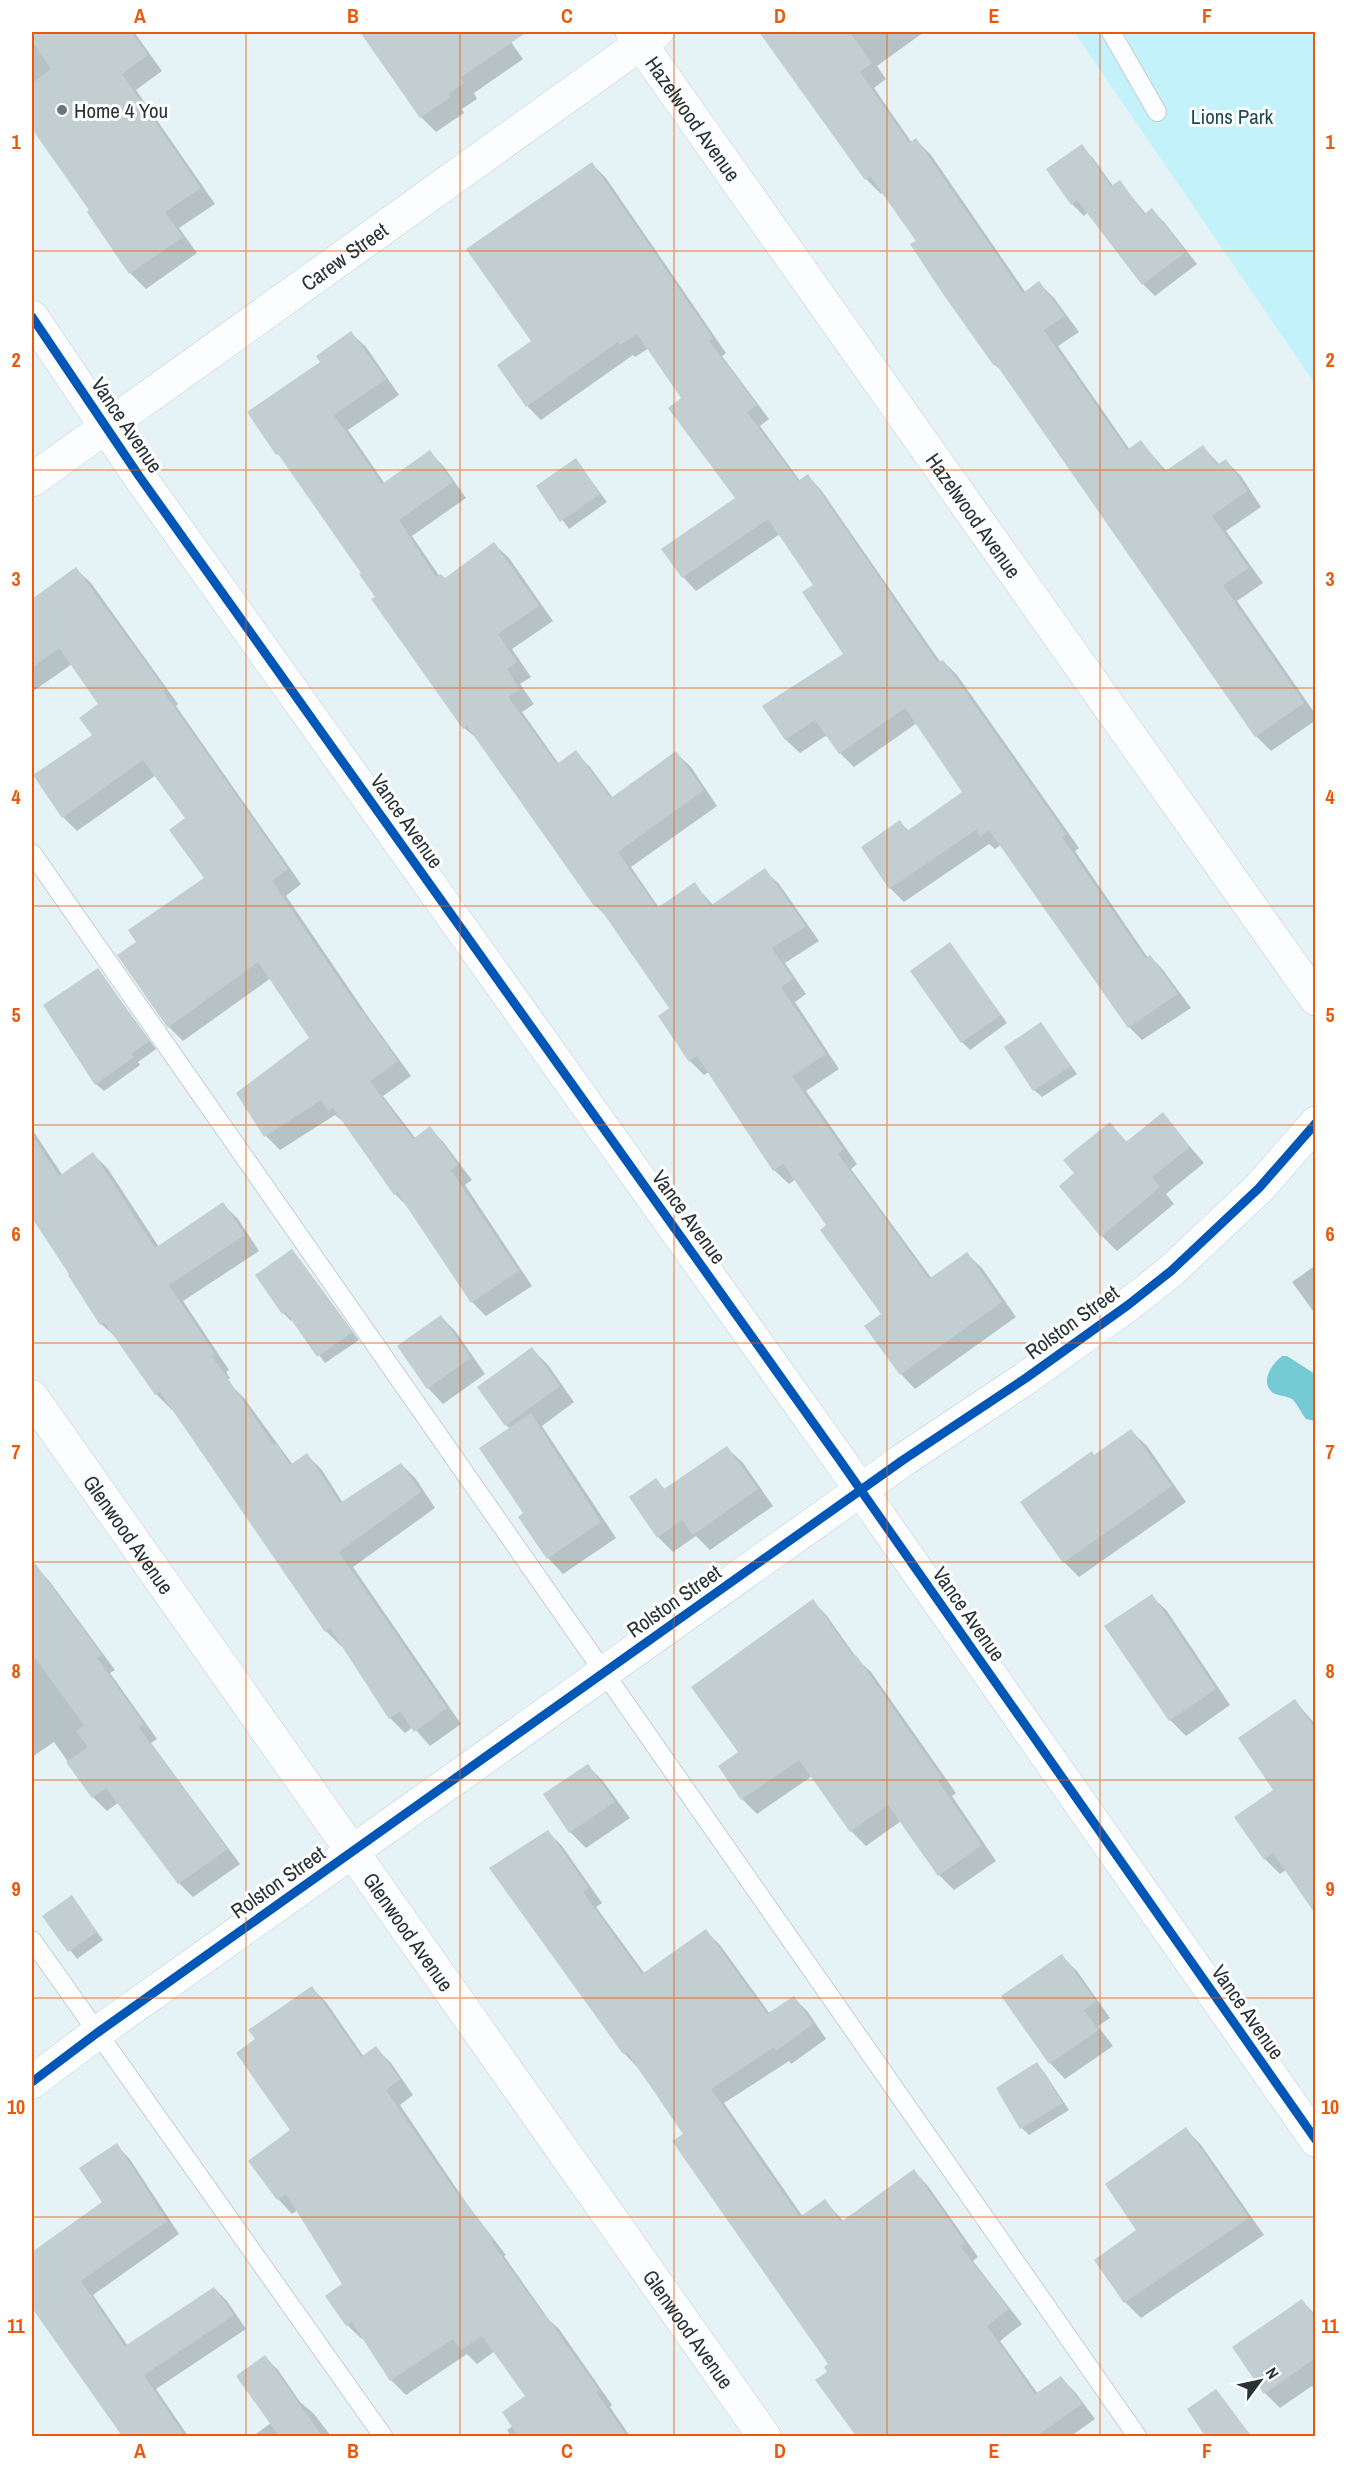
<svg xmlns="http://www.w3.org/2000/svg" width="1347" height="2468" font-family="'Archivo Narrow',sans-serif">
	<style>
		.green { fill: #c4f2fb }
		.water { fill: #76cad6 }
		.shadow { fill: #0003 }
		.building { fill: #c3ced1 }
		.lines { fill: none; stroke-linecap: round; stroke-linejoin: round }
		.lane-casing { stroke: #c4ced0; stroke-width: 20 }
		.street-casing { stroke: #c4ced0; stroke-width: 34 }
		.secondary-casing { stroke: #c4ced0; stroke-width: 34 }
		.lane { stroke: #fbfdfe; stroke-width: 18 }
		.street { stroke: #fbfdfe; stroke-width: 33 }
		.secondary { stroke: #fbfdfe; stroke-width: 33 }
		.cycleway-casing { stroke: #fff; stroke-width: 13 }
		.cycleway { stroke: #0057b8; stroke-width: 9 }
		.grid { fill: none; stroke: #e8590c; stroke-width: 1.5; stroke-opacity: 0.55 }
		.poi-dot { fill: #6b7678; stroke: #fff; stroke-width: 2 }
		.labels { text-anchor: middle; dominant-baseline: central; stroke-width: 6; stroke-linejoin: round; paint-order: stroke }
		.poi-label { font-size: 21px; fill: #293334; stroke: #fff; text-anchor: start }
		.park-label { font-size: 21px; fill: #1b4c54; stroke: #fff }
		.street-label { font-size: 21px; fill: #293334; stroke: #fff }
		.neatline { fill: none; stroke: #e8590c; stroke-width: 2 }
		.grid-label { font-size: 20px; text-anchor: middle; font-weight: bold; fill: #e8590c }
	</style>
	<rect width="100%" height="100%" fill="#e5f3f6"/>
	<polygon class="green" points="1074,32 1315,32 1315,384"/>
	<path class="water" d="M1282 1356H1287L1315 1374V1421L1306 1419C1301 1413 1297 1403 1292 1399 1287 1396 1279 1396 1273 1393 1259 1382 1272 1364 1282 1356Z"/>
	<g class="shadow">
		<polygon points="32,32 134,32 162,71 136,90 215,204 179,228 197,253 146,289 130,273 91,211 32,126 32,123 36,119 32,113"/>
		<polygon points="362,32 504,32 523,59 474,93 477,99 462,109 464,113 436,132 421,117"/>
		<polygon points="780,32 924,32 877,66 886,79 874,88 912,143 916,140 931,155 1026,293 1039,283 1054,298 1079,332 1058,346 1130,450 1141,442 1167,472 1203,447 1220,465 1226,461 1241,476 1261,507 1226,531 1263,583 1237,601 1316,715 1316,720 1271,751 1256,736 1006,375 995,365 918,241 883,192 881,194 866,179 768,41"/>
		<polygon points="1081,146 1093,158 1113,186 1120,182 1146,214 1152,210 1164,222 1197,264 1155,296 1143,284 1088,212 1084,216 1072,204"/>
		<polygon points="592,164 606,178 726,353 722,356 769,419 760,426 800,481 808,476 821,490 941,663 943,661 957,675 1079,848 1075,851 1148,958 1150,956 1163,970 1191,1008 1142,1040 1129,1027 1002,844 995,849 989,844 904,902 890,888 863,847 900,822 909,831 964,792 917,723 854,767 840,753 827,735 800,753 786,740 765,707 845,655 815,585 780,534 696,591 683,577 737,499 683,398 649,348 635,357 633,355 541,420 527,406 534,341"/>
		<polygon points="351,333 366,347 399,395 348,430 385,484 430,452 444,467 466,498 412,536 440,577 445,579 494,544 509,558 553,621 512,649 531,677 520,684 534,704 522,712 559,764 575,752 590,767 613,798 676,753 691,767 717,806 631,867 659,908 694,884 714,906 764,870 779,884 819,941 785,963 806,994 795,1002 839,1069 806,1091 857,1164 851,1169 932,1279 967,1254 982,1268 1016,1317 915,1389 901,1374 883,1314 828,1226 796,1179 789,1184 774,1170 709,1072 704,1075 690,1061 671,1008 610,920 595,905 480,741 464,728 363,574 287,464 278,454 322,362"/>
		<polygon points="576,460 607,502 569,529 538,486"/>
		<polygon points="76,569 91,583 178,704 176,706 301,884 286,896 369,1018 411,1076 383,1096 416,1139 430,1128 444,1143 472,1180 465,1185 532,1286 486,1316 472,1302 410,1209 395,1194 345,1123 335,1115 280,1150 266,1136 311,1038 271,978 183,1041 169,1027 138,943 206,879 187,819 156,775 77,831 63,817 94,735 101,704 72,664 32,692 32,601"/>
		<polygon points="950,944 1007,1023 970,1050 962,1042"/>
		<polygon points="98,970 156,1049 138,1062 140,1065 104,1091 96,1084"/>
		<polygon points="1041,1024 1077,1074 1042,1097 1034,1090"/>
		<polygon points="1162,1114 1204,1163 1166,1194 1174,1204 1117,1251 1102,1236 1076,1174 1109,1124 1128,1143"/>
		<polygon points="32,1129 63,1176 93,1154 108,1169 159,1247 223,1204 238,1219 259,1251 183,1301 229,1370 226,1372 230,1378 180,1411 176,1407 172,1410 156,1394 117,1338 101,1324 32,1216"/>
		<polygon points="299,1259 359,1340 325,1363 293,1319 291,1321 283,1313 257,1276"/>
		<polygon points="1316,1265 1316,1315 1292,1282"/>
		<polygon points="441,1317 456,1332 485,1374 443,1404 428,1388 399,1346"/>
		<polygon points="532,1349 548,1365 574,1402 542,1426 616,1538 563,1574 548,1558 525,1514 510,1429 506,1425"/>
		<polygon points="229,1383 244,1398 293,1465 307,1455 322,1470 343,1503 401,1464 416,1479 435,1508 353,1567 461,1724 430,1746 413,1727 405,1733 390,1718 343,1645 341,1646 326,1631"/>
		<polygon points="1131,1431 1147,1446 1186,1502 1079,1577 1064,1562 1095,1457"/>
		<polygon points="727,1448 743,1463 773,1506 710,1550 696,1536 673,1552 658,1537 655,1480 666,1490"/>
		<polygon points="32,1562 50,1582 115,1670 110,1673 157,1739 151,1743 240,1864 193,1897 179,1883 119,1802 107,1811 93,1797 54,1742 32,1757"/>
		<polygon points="1151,1596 1167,1611 1230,1705 1186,1736 1170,1720"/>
		<polygon points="813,1601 827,1616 858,1660 871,1672 956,1793 952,1796 996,1861 954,1890 939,1875 901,1821 866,1846 851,1831 812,1776 757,1814 742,1799 740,1752"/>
		<polygon points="1295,1701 1316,1725 1316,1912 1286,1870 1280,1874 1265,1859 1275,1790"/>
		<polygon points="588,1766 603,1781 630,1818 586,1848 570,1832 545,1794"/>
		<polygon points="548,1832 562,1846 602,1903 596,1907 645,1974 706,1931 720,1945 770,2014 794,1998 808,2012 826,2039 791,2064 789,2061 724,2103 803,2217 825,2201 844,2222 914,2171 928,2186 978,2257 973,2261 1022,2324 1000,2341 1038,2394 1061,2378 1075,2392 1095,2419 1071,2436 889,2436 876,2418 829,2372 830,2365 685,2134 638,2068 624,2053"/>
		<polygon points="72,1897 103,1940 77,1959 45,1917"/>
		<polygon points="1061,1956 1077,1971 1110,2018 1098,2026 1113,2046 1065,2079 1050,2063"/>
		<polygon points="312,1988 326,2002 364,2057 376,2048 391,2063 413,2095 400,2105 467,2204 506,2255 504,2256 549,2320 559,2329 612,2405 610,2407 630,2436 511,2436 507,2430 513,2426 527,2397 495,2351 477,2364 467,2354 406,2395 391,2380 364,2338 362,2339 347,2325 345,2285 298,2210 292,2214 278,2199 292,2130 257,2039"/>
		<polygon points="1037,2064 1044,2072 1069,2110 1029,2135 1022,2128"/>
		<polygon points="1186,2129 1201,2145 1264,2235 1141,2318 1125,2302"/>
		<polygon points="116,2145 129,2158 179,2234 93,2295 128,2346 214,2288 227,2301 246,2329 156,2389 188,2436 124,2436 32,2306 32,2264 104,2203"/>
		<polygon points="1302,2301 1316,2315 1316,2391 1312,2386 1280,2408 1265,2393"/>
		<polygon points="265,2357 278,2370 300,2402 314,2414 331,2436 253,2436 271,2423"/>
		<polygon points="1216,2391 1223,2399 1251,2436 1207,2436 1189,2410"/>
	</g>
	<g class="building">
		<polygon points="32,32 131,32 148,55 122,74 201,188 165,212 183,237 129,274 87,212 89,210 32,129 32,83 51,69 32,42"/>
		<polygon points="360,32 527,32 460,78 464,83 448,94 451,97 420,118"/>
		<polygon points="759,32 850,32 872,63 860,72 909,143 916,138 1023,293 1039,281 1065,316 1044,330 1127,450 1141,440 1164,472 1203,445 1217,465 1226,459 1247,491 1212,516 1249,568 1223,585 1304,703 1255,737 996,364 994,366 943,294 910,244 916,241 870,176 865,180"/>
		<polygon points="1082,144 1111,186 1120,180 1144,214 1152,208 1186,252 1142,285 1077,200 1071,205 1046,169"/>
		<polygon points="592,162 713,338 709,341 757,405 747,412 798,481 808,474 938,663 943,660 1066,834 1062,837 1145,958 1150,955 1178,994 1128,1028 989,830 980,837 976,830 889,889 861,847 900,820 907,831 962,792 905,708 839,754 815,720 785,740 762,706 843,654 802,592 813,585 768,519 682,578 661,549 735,498 668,408 681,398 637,334 620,345 618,342 526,407 497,365 531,341 466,249"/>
		<polygon points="351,331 386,379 334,415 382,484 430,450 453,482 399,520 436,577 441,574 445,578 494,542 539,606 498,634 517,662 507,669 520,689 508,697 557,764 576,750 611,798 676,751 704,790 618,852 657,908 695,882 710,906 765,868 806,926 772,948 793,979 781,987 826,1054 792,1076 843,1149 838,1154 929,1279 967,1252 1002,1302 900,1375 864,1326 881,1314 820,1230 826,1225 783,1164 773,1171 697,1056 689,1062 658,1016 669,1008 597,904 594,906 467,726 463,729 371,599 375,597 359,574 361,573 278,454 276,455 247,412 320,362 316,356"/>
		<polygon points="576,458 600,494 560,522 536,486"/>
		<polygon points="76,567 165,689 163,691 288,869 272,881 361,1011 362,1010 398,1061 370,1081 413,1139 430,1126 458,1165 451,1170 519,1271 471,1303 397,1192 394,1195 333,1108 328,1111 321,1100 264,1137 236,1093 309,1038 258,962 168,1028 117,955 136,942 128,930 204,878 169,830 185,818 143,760 62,818 33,775 92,735 79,718 98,704 59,648 32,668 32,599"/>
		<polygon points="950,942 1001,1015 961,1043 910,971"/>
		<polygon points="98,968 149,1041 131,1054 134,1057 95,1085 43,1005"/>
		<polygon points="1041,1022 1071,1066 1033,1091 1004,1047"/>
		<polygon points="1163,1112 1190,1147 1152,1177 1160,1187 1101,1237 1059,1186 1074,1173 1063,1160 1110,1122 1126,1142"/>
		<polygon points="32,1135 59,1176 93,1152 155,1248 223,1202 245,1235 169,1285 215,1354 212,1356 274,1445 276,1443 290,1465 307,1453 340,1503 401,1463 421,1492 339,1552 447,1708 414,1732 400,1711 389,1719 330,1628 325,1632 160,1392 155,1395 104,1322 100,1325 68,1275 69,1274 32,1218"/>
		<polygon points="292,1249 353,1332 317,1357 286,1312 282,1314 255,1275"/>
		<polygon points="441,1315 471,1358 427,1389 397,1346"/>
		<polygon points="532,1347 560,1386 505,1426 477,1387"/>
		<polygon points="531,1413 601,1522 547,1559 518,1517 523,1513 479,1448"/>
		<polygon points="1131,1429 1172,1486 1063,1563 1020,1502 1092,1451 1094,1455"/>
		<polygon points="727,1446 758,1489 693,1535 682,1520 657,1538 629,1497 656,1478 664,1489"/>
		<polygon points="32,1559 102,1655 97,1658 144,1724 139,1728 228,1849 178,1884 106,1788 92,1798 66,1762 88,1747 76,1731 84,1725 32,1654"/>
		<polygon points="1152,1594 1216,1689 1169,1721 1104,1626"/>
		<polygon points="813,1599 854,1657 856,1655 942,1778 938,1781 982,1845 938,1876 888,1805 850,1832 799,1760 741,1800 718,1766 738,1752 691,1687"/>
		<polygon points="1295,1699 1316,1730 1316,1915 1273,1853 1264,1860 1234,1817 1273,1790 1238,1738"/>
		<polygon points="588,1764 615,1802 569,1833 543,1794"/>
		<polygon points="548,1830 589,1888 583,1892 642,1974 706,1929 767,2014 794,1996 813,2024 776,2051 774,2047 711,2089 800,2217 825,2199 841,2222 914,2169 965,2243 960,2246 1009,2309 987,2326 1035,2394 1061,2376 1082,2404 1037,2436 856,2436 815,2380 827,2372 824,2367 828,2364 672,2141 683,2134 627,2052 623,2054 489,1868"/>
		<polygon points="72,1895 97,1932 68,1952 42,1916"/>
		<polygon points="1062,1954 1096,2001 1084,2010 1099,2030 1049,2064 1001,1996"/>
		<polygon points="312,1986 361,2057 376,2046 400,2079 386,2090 458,2195 460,2194 493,2240 491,2241 543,2314 544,2313 599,2390 596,2392 627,2436 518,2436 502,2412 525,2396 482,2336 461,2350 453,2339 390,2381 352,2322 346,2326 325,2296 342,2284 286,2194 277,2200 248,2161 290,2130 236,2053 255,2039 248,2030"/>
		<polygon points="1037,2062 1063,2103 1020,2129 996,2088"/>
		<polygon points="1186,2127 1249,2218 1124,2303 1094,2260 1136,2230 1105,2184"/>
		<polygon points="117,2143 167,2221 81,2281 125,2346 214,2287 234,2315 144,2375 185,2436 122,2436 32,2308 32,2252 102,2202 79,2168"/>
		<polygon points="1302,2299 1316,2319 1316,2358 1264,2394 1232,2347"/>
		<polygon points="265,2355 322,2436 279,2436 236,2376"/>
		<polygon points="1216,2389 1251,2436 1205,2436 1187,2409"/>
	</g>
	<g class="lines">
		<defs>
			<g id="lane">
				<polyline points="1111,32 1157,112"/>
				<polyline points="32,853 1137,2436"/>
				<polyline points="32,1940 383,2436"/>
			</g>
			<g id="street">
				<path id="s1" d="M632 32 1316 999"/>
				<path id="s2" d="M32 480 657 32"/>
				<path id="s3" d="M32 1397 764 2436"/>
				<polyline points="32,2082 97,2033 903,1460 1026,1378 1128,1305 1171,1271 1259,1188 1316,1123"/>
			</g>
			<polyline id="secondary" points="32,317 139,476 839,1459 1316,2140"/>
		</defs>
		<use href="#lane" class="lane-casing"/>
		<use href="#street" class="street-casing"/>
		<use href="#secondary" class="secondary-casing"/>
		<use href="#lane" class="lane"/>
		<use href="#street" class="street"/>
		<use href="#secondary" class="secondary"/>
		<defs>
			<g id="cycleway">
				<polyline points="32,317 139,476 839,1459 1316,2140"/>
				<polyline points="32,2082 97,2033 903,1460 1026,1378 1128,1305 1171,1271 1259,1188 1316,1123"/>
			</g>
		</defs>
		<use href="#cycleway" class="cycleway-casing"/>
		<use href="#cycleway" class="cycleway"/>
	</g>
	<path class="grid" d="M246 32V2436M460 32V2436M674 32V2436M887 32V2436M1100 32V2436M32 251H1316M32 470H1316M32 688H1316M32 906H1316M32 1125H1316M32 1343H1316M32 1562H1316M32 1780H1316M32 1998H1316M32 2217H1316"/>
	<circle class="poi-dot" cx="62" cy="110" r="6"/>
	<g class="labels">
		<g class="poi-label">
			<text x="74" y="110">Home 4 You</text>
		</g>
		<g class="park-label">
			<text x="1232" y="116">Lions Park</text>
		</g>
		<g class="street-label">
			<text stroke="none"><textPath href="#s1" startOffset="106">Hazelwood Avenue</textPath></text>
			<text stroke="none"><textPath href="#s2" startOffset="384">Carew Street</textPath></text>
			<text transform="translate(127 425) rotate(56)">Vance Avenue</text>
			<text stroke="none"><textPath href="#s1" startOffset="592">Hazelwood Avenue</textPath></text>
			<text transform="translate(407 821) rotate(55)">Vance Avenue</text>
			<text transform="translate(689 1217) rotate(54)">Vance Avenue</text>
			<text transform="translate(1072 1322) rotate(-36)">Rolston Street</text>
			<text stroke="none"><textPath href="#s3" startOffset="168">Glenwood Avenue</textPath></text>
			<text transform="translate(674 1601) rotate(-35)">Rolston Street</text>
			<text transform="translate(969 1614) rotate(55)">Vance Avenue</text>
			<text transform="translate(278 1882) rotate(-35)">Rolston Street</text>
			<text stroke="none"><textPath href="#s3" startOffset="654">Glenwood Avenue</textPath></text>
			<text transform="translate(1248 2012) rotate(55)">Vance Avenue</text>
			<text stroke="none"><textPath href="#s3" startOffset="1140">Glenwood Avenue</textPath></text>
		</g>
	</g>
	<rect width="1347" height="2468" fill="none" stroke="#ffffff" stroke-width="66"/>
	<g transform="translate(1260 2381) rotate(57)" stroke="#ffffff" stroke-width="4.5" paint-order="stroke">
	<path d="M0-4.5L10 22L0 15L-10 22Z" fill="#293334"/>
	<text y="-9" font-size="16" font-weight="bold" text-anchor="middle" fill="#293334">N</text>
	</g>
	<rect x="33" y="33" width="1281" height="2402" class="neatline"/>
	<g class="grid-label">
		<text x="140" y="23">A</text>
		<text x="353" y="23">B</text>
		<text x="567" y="23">C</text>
		<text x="780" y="23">D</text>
		<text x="994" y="23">E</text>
		<text x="1207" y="23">F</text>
		<text x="16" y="149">1</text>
		<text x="1330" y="149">1</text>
		<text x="16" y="367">2</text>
		<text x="1330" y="367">2</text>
		<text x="16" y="586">3</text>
		<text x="1330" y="586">3</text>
		<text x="16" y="804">4</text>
		<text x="1330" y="804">4</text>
		<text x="16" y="1022">5</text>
		<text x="1330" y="1022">5</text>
		<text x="16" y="1241">6</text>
		<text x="1330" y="1241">6</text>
		<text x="16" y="1459">7</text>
		<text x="1330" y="1459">7</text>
		<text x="16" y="1678">8</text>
		<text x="1330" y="1678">8</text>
		<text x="16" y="1896">9</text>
		<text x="1330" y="1896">9</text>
		<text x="16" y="2114">10</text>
		<text x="1330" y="2114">10</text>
		<text x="16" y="2333">11</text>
		<text x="1330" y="2333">11</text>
		<text x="140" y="2458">A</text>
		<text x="353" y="2458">B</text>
		<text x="567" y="2458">C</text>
		<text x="780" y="2458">D</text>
		<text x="994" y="2458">E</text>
		<text x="1207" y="2458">F</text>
	</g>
</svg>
